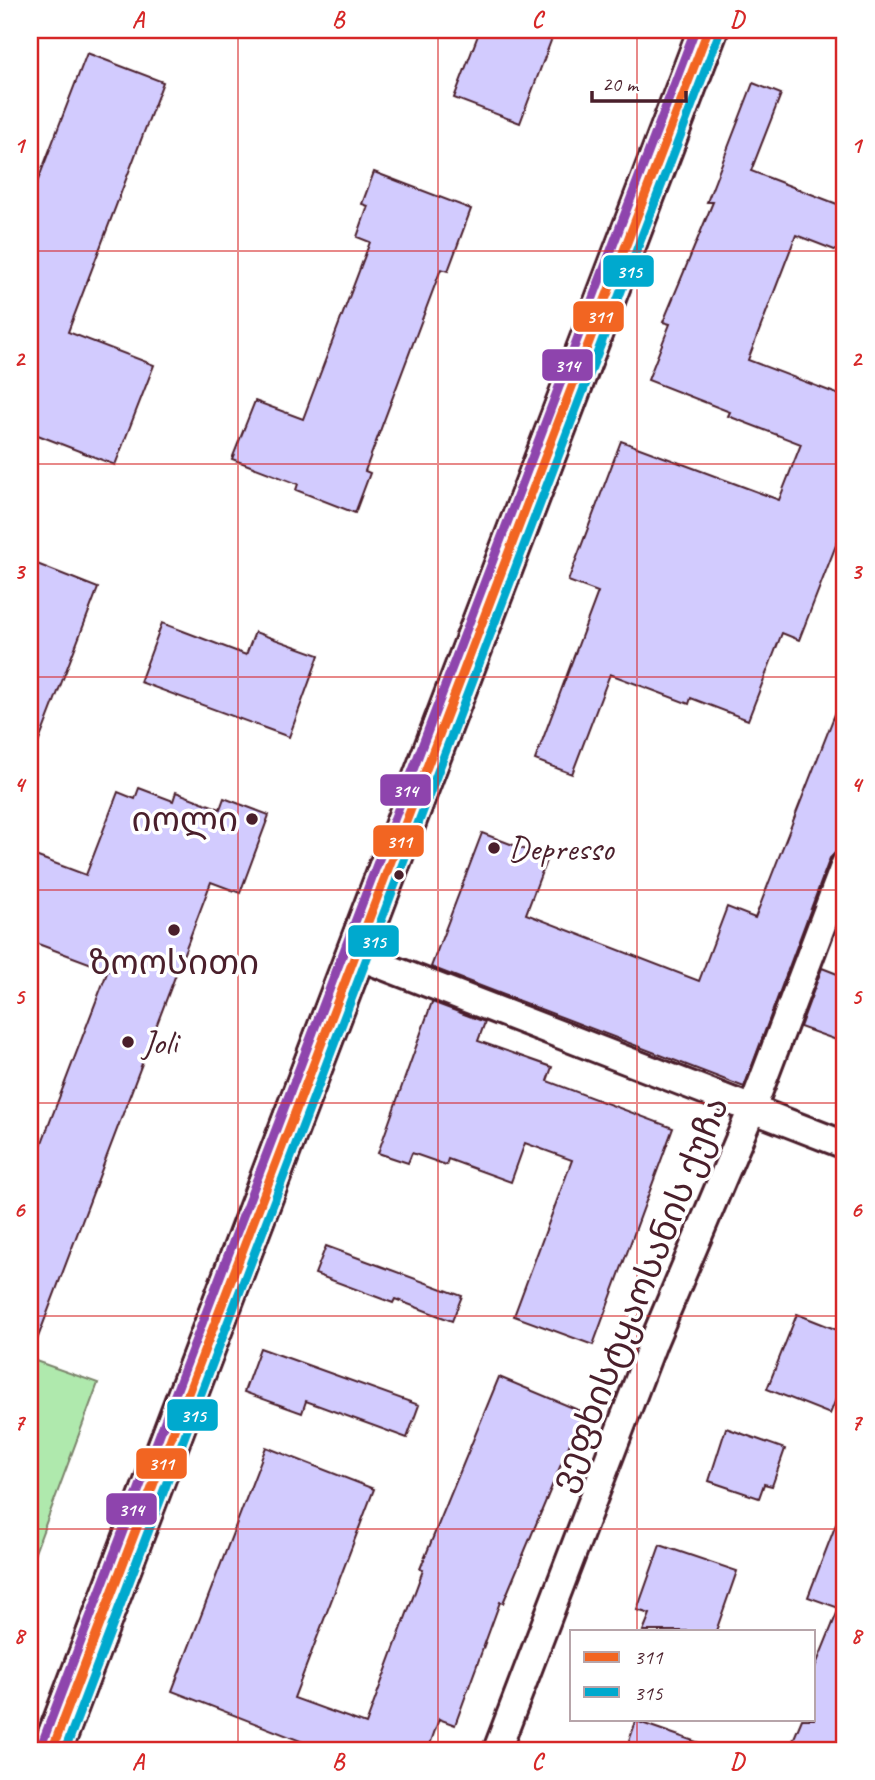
<svg xmlns="http://www.w3.org/2000/svg" width="875" height="1780" font-family="Caveat,'Noto Sans Georgian',sans-serif">
	<style>
		.green { fill: #afe9ad; stroke: #7c846c; stroke-width: 2 }
		.building { fill: #d2cbfe; stroke: #4a1f2b; stroke-width: 2 }
		.lines { fill: none; stroke-linecap: round; stroke-linejoin: round }
		.minor-casing { stroke: #4a1f2b; stroke-width: 32 }
		.secondary-casing { stroke: #4a1f2b; stroke-width: 44 }
		.minor { stroke: #fff; stroke-width: 26 }
		.secondary { stroke: #fff; stroke-width: 38 }
		.bus-1-casing { stroke: #fff; stroke-width: 14 }
		.bus-2-casing { stroke: #fff; stroke-width: 14 }
		.bus-3-casing { stroke: #fff; stroke-width: 14 }
		.bus-1 { stroke: #f26522; stroke-width: 9 }
		.bus-2 { stroke: #00a9ce; stroke-width: 9 }
		.bus-3 { stroke: #8e44ad; stroke-width: 9 }
		.grid { fill: none; stroke: #d62828; stroke-width: 2; stroke-opacity: 0.55 }
		.poi-dot { fill: #4a1f2b; stroke: #fff; stroke-width: 2.5 }
		.labels { text-anchor: middle; dominant-baseline: central; stroke-width: 7; stroke-linejoin: round; paint-order: stroke }
		.poi-label { font-size: 35px; fill: #4a1f2b; stroke: #fff; text-anchor: start }
		.street-label { font-size: 35px; fill: #4a1f2b; stroke: #fff }
		.line-badge { stroke: #fff; stroke-width: 2.5 }
		.badge-label { font-size: 19px; text-anchor: middle; font-weight: bold; fill: #fff }
		.neatline { fill: none; stroke: #d62828; stroke-width: 2.5 }
		.grid-label { font-size: 23px; text-anchor: middle; font-weight: bold; fill: #d62828 }
	</style>
	<rect width="100%" height="100%" fill="#fff"/>
	<filter id="ink" filterUnits="userSpaceOnUse"><feTurbulence type="fractalNoise" baseFrequency=".0143" numOctaves="2"/><feDisplacementMap in="SourceGraphic" scale="14" xChannelSelector="R" yChannelSelector="G"/><feConvolveMatrix kernelMatrix="1 2 1 2 8 2 1 2 1" color-interpolation-filters="sRGB"/></filter>
	<g filter="url(#ink)">
		<polygon class="green" points="30,1359 98,1383 30,1566"/>
		<g class="building">
			<polygon points="480,30 555,30 520,123 454,98"/>
			<polygon points="87,53 163,82 68,332 154,365 115,465 30,432 30,201"/>
			<polygon points="753,83 781,94 751,171 845,207 845,254 796,235 748,360 845,397 845,522 799,640 782,633 748,720 691,698 689,704 610,674 572,774 535,760 598,592 568,581 621,441 779,500 801,444 728,416 730,412 648,380 670,324 663,322 713,202 707,202"/>
			<polygon points="374,172 471,209 448,271 441,269 365,471 370,473 355,513 296,490 298,484 232,459 255,401 303,419 370,242 357,237 368,206 362,204"/>
			<polygon points="37,564 98,588 32,759 30,759 30,582"/>
			<polygon points="162,623 246,655 255,632 319,655 289,737 140,682"/>
			<polygon points="844,691 845,834 839,850 830,858 744,1087 431,967 482,833 547,858 526,914 699,981 727,907 755,918"/>
			<polygon points="139,788 173,801 176,792 220,809 224,798 269,815 240,893 211,882 32,1353 30,1352 30,1174 108,970 30,941 30,854 86,875 118,792 135,799"/>
			<polygon points="822,968 845,977 845,1043 800,1027"/>
			<polygon points="432,1002 485,1022 478,1041 552,1067 547,1081 673,1128 593,1345 514,1316 572,1160 525,1143 511,1182 448,1159 446,1165 412,1153 408,1163 378,1153"/>
			<polygon points="326,1246 462,1296 452,1321 395,1299 393,1303 315,1274"/>
			<polygon points="797,1314 845,1333 845,1376 830,1414 767,1389"/>
			<polygon points="260,1348 419,1405 407,1438 306,1401 302,1413 244,1392"/>
			<polygon points="499,1377 583,1412 503,1603 500,1602 455,1725 439,1719 428,1750 309,1750 311,1745 172,1691 266,1447 374,1489 294,1698 366,1724 423,1570 420,1569"/>
			<polygon points="726,1428 785,1449 772,1486 764,1484 759,1498 709,1481"/>
			<polygon points="843,1506 845,1507 845,1750 789,1750 802,1719 814,1719 814,1670 839,1608 808,1597"/>
			<polygon points="660,1545 737,1571 716,1631 643,1631 650,1614 637,1610"/>
			<polygon points="636,1721 708,1746 708,1750 626,1750"/>
		</g>
		<g class="lines">
			<defs>
				<g id="minor">
					<polyline points="355,955 845,1145"/>
					<polyline points="497,1750 653,1343 752,1109 845,864"/>
				</g>
				<polyline id="secondary" points="52,1750 708,30"/>
			</defs>
			<use href="#minor" class="minor-casing"/>
			<use href="#secondary" class="secondary-casing"/>
			<use href="#minor" class="minor"/>
			<use href="#secondary" class="secondary"/>
			<defs>
				<polyline id="bus-1" points="52,1750 708,30"/>
				<polyline id="bus-2" points="65,1750 719,34"/>
				<polyline id="bus-3" points="41,1746 695,30"/>
			</defs>
			<use href="#bus-1" class="bus-1-casing"/>
			<use href="#bus-2" class="bus-2-casing"/>
			<use href="#bus-3" class="bus-3-casing"/>
			<use href="#bus-1" class="bus-1"/>
			<use href="#bus-2" class="bus-2"/>
			<use href="#bus-3" class="bus-3"/>
		</g>
	</g>
	<path class="grid" d="M238 30V1750M438 30V1750M637 30V1631M30 251H845M30 464H845M30 677H845M30 890H845M30 1103H845M30 1316H845M30 1529H845M637 1719V1750"/>
	<g class="poi-dot">
		<circle cx="252" cy="819" r="7"/>
		<circle cx="494" cy="848" r="7"/>
		<circle cx="399" cy="875" r="6"/>
		<circle cx="174" cy="930" r="7"/>
		<circle cx="128" cy="1042" r="7"/>
	</g>
	<g class="labels">
		<g class="poi-label">
			<text x="238" y="819" text-anchor="end">იოლი</text>
			<text x="508" y="848">Depresso</text>
			<text x="174" y="962" text-anchor="middle">ზოოსითი</text>
			<text x="142" y="1042">Joli</text>
		</g>
		<g class="street-label">
			<text transform="translate(639 1294) rotate(-68)">ვეფხისტყაოსანის ქუჩა</text>
		</g>
	</g>
	<g class="line-badge">
		<rect x="602" y="254" width="53" height="34" rx="7" fill="#00a9ce"/>
		<rect x="572" y="300" width="53" height="33" rx="7" fill="#f26522"/>
		<rect x="541" y="348" width="53" height="34" rx="7" fill="#8e44ad"/>
		<rect x="379" y="773" width="53" height="34" rx="7" fill="#8e44ad"/>
		<rect x="372" y="824" width="53" height="34" rx="7" fill="#f26522"/>
		<rect x="347" y="924" width="53" height="34" rx="7" fill="#00a9ce"/>
		<rect x="166" y="1398" width="53" height="34" rx="7" fill="#00a9ce"/>
		<rect x="135" y="1447" width="53" height="33" rx="7" fill="#f26522"/>
		<rect x="105" y="1492" width="53" height="34" rx="7" fill="#8e44ad"/>
	</g>
	<g class="badge-label">
		<text x="629" y="278">315</text>
		<text x="599" y="323">311</text>
		<text x="567" y="372">314</text>
		<text x="405" y="797">314</text>
		<text x="399" y="848">311</text>
		<text x="373" y="948">315</text>
		<text x="193" y="1422">315</text>
		<text x="161" y="1470">311</text>
		<text x="131" y="1516">314</text>
	</g>
	<rect width="875" height="1780" fill="none" stroke="#fff" stroke-width="77"/>
	<rect x="570" y="1630" width="245" height="91" fill="#ffffff" stroke="#b7a5aa" stroke-width="2"/>
	<rect x="584" y="1652" width="35" height="10" fill="#f26522" stroke="#b7a5aa" stroke-width="2"/>
	<text x="634" y="1664" font-size="21" fill="#4a1f2b">311</text>
	<rect x="584" y="1687" width="35" height="10" fill="#00a9ce" stroke="#b7a5aa" stroke-width="2"/>
	<text x="634" y="1700" font-size="21" fill="#4a1f2b">315</text>
	<path d="M592 91v10h94v-10" fill="none" stroke="#4a1f2b" stroke-width="3.5"/>
	<text x="602" y="91" font-size="21" fill="#4a1f2b" stroke="#ffffff" stroke-width="5" paint-order="stroke">20 m</text>
	<rect x="38" y="38" width="798" height="1704" class="neatline"/>
	<g class="grid-label">
		<text x="138" y="27">A</text>
		<text x="338" y="27">B</text>
		<text x="537" y="27">C</text>
		<text x="737" y="27">D</text>
		<text x="19" y="153">1</text>
		<text x="856" y="153">1</text>
		<text x="19" y="366">2</text>
		<text x="856" y="366">2</text>
		<text x="19" y="579">3</text>
		<text x="856" y="579">3</text>
		<text x="19" y="792">4</text>
		<text x="856" y="792">4</text>
		<text x="19" y="1004">5</text>
		<text x="856" y="1004">5</text>
		<text x="19" y="1217">6</text>
		<text x="856" y="1217">6</text>
		<text x="19" y="1430">7</text>
		<text x="856" y="1430">7</text>
		<text x="19" y="1643">8</text>
		<text x="856" y="1643">8</text>
		<text x="138" y="1769">A</text>
		<text x="338" y="1769">B</text>
		<text x="537" y="1769">C</text>
		<text x="737" y="1769">D</text>
	</g>
</svg>
